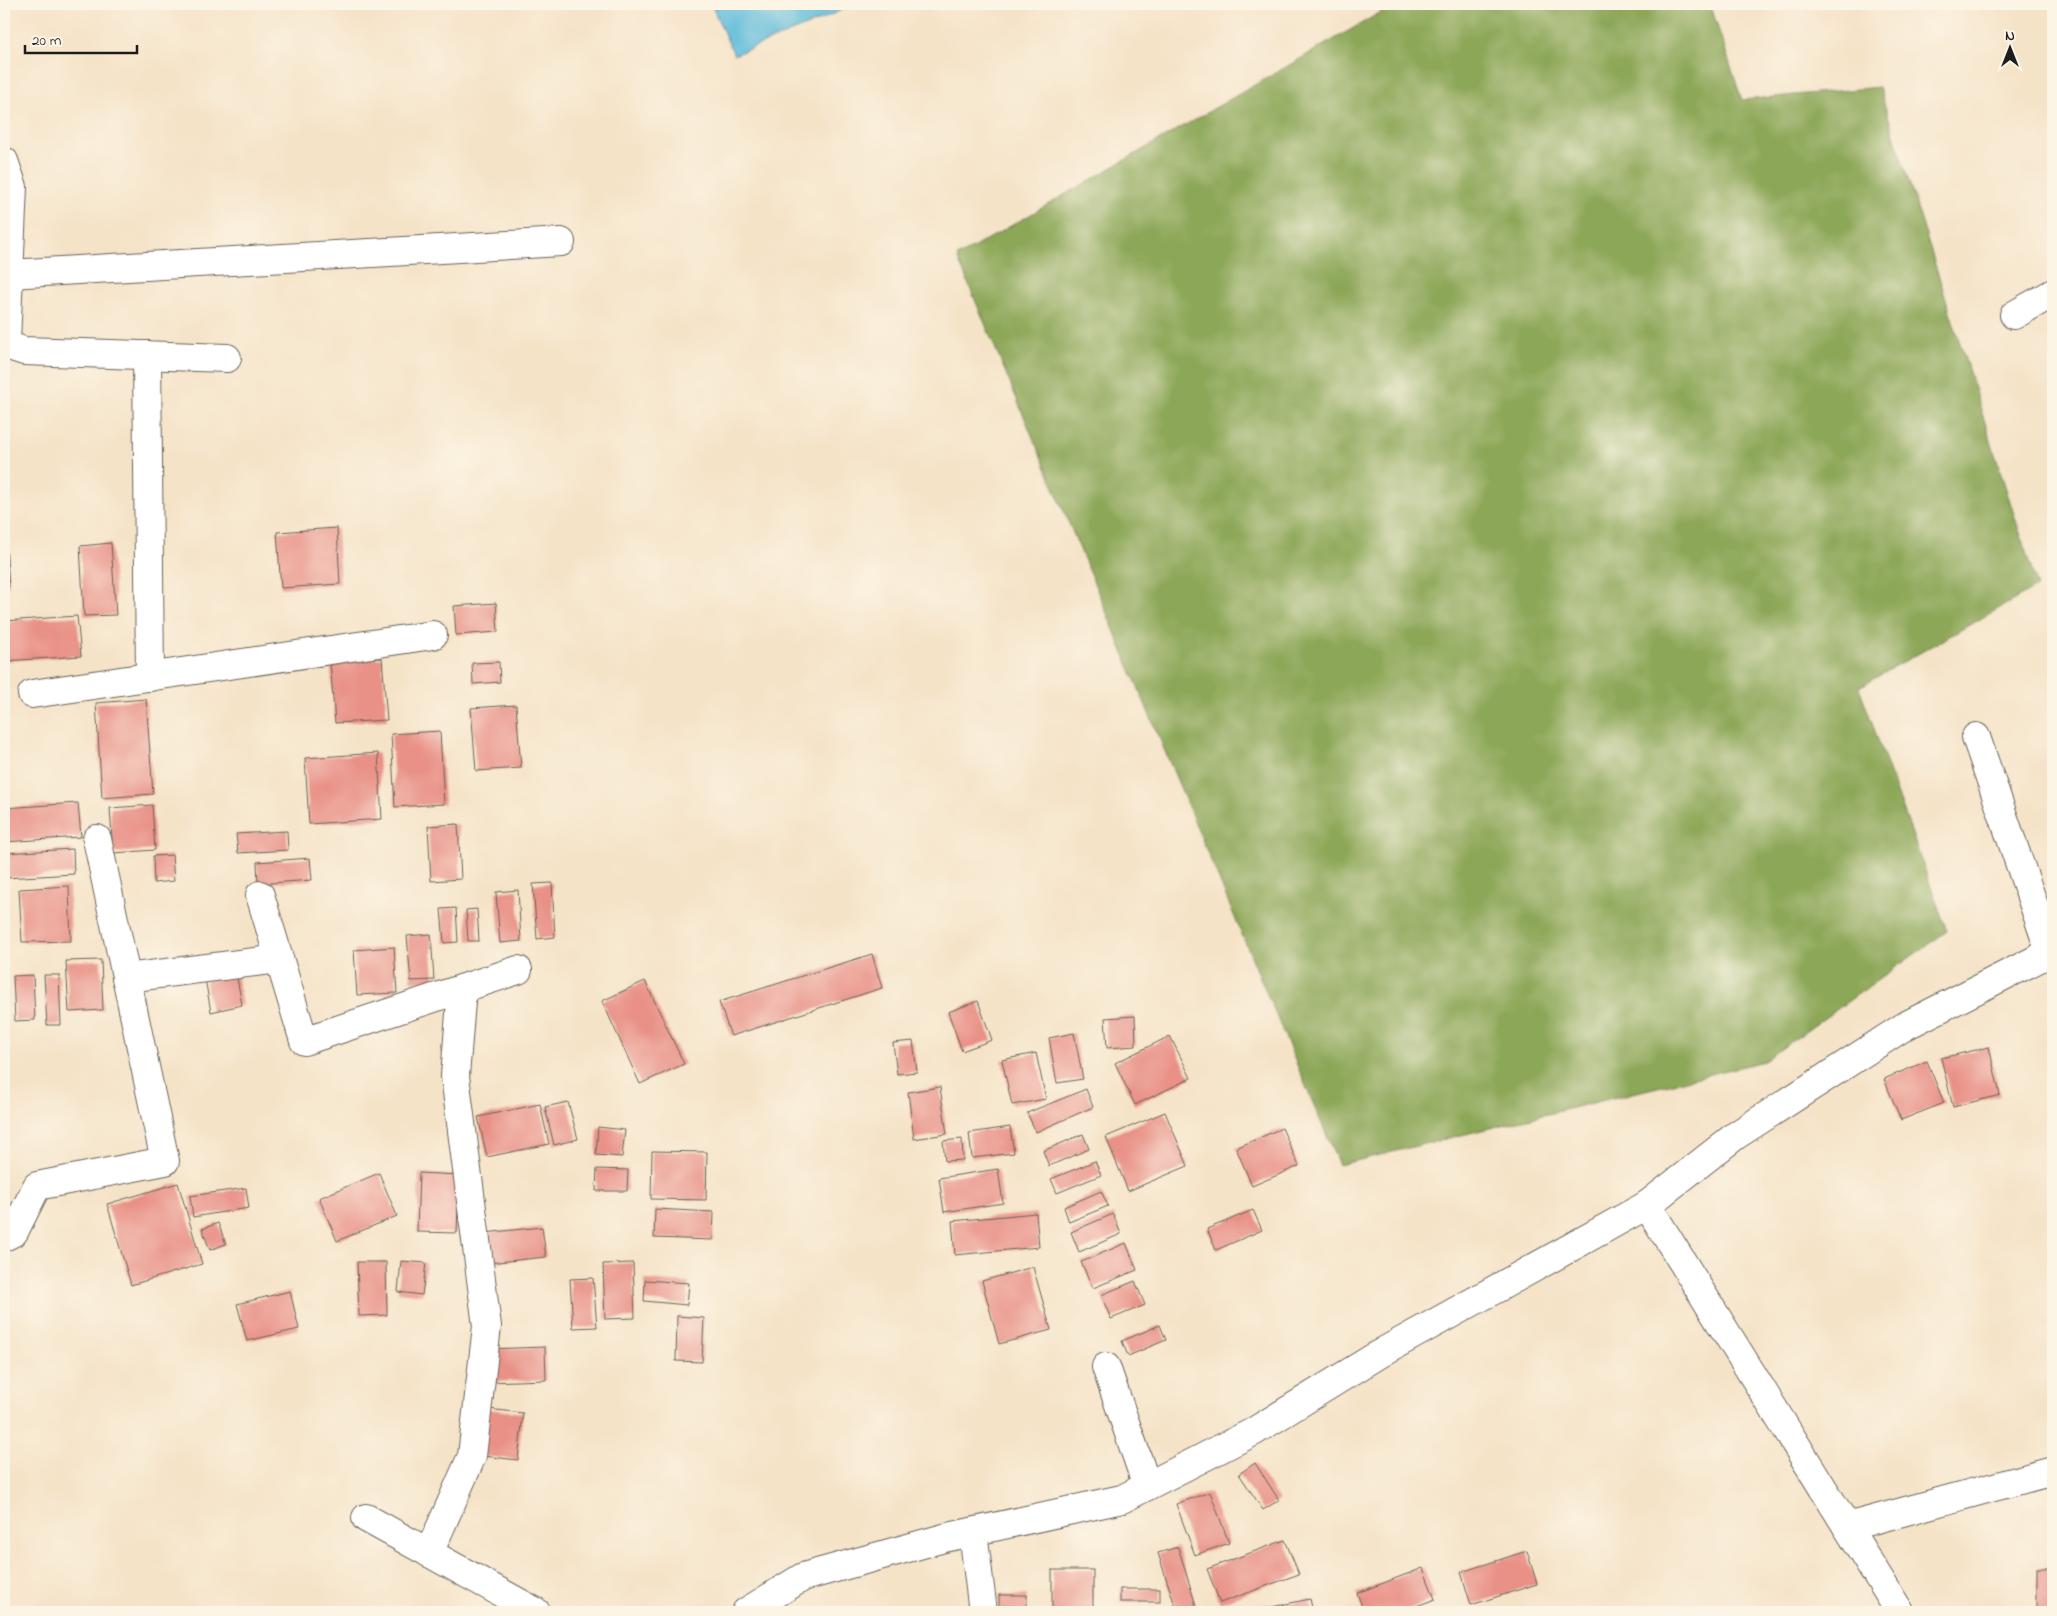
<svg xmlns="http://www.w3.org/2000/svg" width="2057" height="1616" font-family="'Indie Flower',sans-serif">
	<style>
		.forest { fill: #8da759; stroke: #54623a }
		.water { fill: #5dbbdb; stroke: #3c6c7c }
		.building { fill: #e99187 }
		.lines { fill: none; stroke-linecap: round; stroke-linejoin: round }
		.minor-casing { stroke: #686258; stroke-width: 30 }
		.minor { stroke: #fff; stroke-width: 28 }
	</style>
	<rect width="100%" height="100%" fill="#fcf5e5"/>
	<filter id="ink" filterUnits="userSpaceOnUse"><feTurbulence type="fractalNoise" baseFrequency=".02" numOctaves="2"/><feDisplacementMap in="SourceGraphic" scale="10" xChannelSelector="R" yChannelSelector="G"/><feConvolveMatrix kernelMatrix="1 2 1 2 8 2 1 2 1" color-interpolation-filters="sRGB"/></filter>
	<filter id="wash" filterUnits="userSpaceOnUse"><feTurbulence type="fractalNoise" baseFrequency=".0096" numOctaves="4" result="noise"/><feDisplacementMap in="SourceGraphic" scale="20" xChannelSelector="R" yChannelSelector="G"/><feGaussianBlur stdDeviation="1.12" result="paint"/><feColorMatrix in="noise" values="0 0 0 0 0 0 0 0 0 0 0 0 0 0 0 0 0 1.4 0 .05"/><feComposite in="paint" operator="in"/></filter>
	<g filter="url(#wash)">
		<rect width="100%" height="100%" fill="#f5e3c8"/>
		<polygon class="forest" points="1395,4 1710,4 1742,100 1879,87 2037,587 1859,687 1947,931 1764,1061 1339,1165 957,257"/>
		<polygon class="water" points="711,4 854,4 823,19 734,55"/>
		<g id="blocks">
			<g class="building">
				<polygon points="337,528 340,584 281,588 277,532"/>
				<polygon points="4,530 5,530 9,587 4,587"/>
				<polygon points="111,543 116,615 84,616 80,546"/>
				<polygon points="496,603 498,632 456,635 454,606"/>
				<polygon points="77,616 81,656 4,661 4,621"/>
				<polygon points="382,658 387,720 335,723 330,661"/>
				<polygon points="499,662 500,682 473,684 472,663"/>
				<polygon points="146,699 153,794 102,798 96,703"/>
				<polygon points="516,705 521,768 476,771 471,708"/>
				<polygon points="440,731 444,804 395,807 391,734"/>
				<polygon points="378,753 382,819 309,824 305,758"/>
				<polygon points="78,803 81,837 4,842 4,808"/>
				<polygon points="152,805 155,850 113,853 110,808"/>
				<polygon points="458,824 461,879 431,881 428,826"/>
				<polygon points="287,831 288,850 238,853 236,834"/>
				<polygon points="73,849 74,874 5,878 4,853"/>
				<polygon points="172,855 174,881 154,883 153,856"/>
				<polygon points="310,858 312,880 258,884 257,862"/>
				<polygon points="552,883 555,937 537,939 533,884"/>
				<polygon points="69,886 71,941 22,942 19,889"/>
				<polygon points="518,890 521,941 500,943 496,892"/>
				<polygon points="456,908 458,942 444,943 441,909"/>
				<polygon points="477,909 479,941 468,941 466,910"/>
				<polygon points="431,934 434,980 411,981 407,936"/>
				<polygon points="394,947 397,993 357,995 354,950"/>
				<polygon points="872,954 882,988 731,1036 719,1002"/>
				<polygon points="101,960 103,1010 69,1012 66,961"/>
				<polygon points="235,967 242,1005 211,1012 204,973"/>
				<polygon points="33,975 35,1020 15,1021 13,976"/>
				<polygon points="44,975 59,975 61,1025 47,1025"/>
				<polygon points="645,981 684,1064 640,1084 602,1001"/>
				<polygon points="978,1001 992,1040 962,1051 948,1012"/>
				<polygon points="1135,1016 1136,1046 1107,1048 1105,1018"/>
				<polygon points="1074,1033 1083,1079 1057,1083 1049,1038"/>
				<polygon points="1170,1036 1191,1078 1135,1105 1115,1063"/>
				<polygon points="913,1041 917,1072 897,1074 893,1043"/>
				<polygon points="1989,1047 2000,1095 1953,1107 1941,1058"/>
				<polygon points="1036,1053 1046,1099 1012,1105 1002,1060"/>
				<polygon points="1927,1061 1944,1103 1901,1120 1884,1079"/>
				<polygon points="940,1087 947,1134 914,1139 908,1092"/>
				<polygon points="1086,1089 1093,1107 1036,1132 1027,1113"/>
				<polygon points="568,1102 578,1139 554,1145 545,1107"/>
				<polygon points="540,1104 549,1144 487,1157 478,1117"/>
				<polygon points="1165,1112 1188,1166 1128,1191 1106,1137"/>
				<polygon points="598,1127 625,1130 622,1157 596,1155"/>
				<polygon points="1010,1127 1014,1153 972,1158 969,1133"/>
				<polygon points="1282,1128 1299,1166 1252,1186 1236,1148"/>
				<polygon points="1083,1134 1089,1149 1049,1166 1043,1151"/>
				<polygon points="962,1139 963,1160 945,1161 943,1141"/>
				<polygon points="652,1151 707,1152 706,1200 651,1199"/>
				<polygon points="1095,1161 1101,1175 1057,1193 1051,1179"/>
				<polygon points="597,1169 628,1170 627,1191 596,1191"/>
				<polygon points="998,1169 1003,1203 944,1212 939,1178"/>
				<polygon points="379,1173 397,1216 337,1241 319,1198"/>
				<polygon points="419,1173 459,1175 457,1233 417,1232"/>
				<polygon points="178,1183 202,1264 131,1285 107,1204"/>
				<polygon points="246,1188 249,1208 193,1217 190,1196"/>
				<polygon points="1101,1191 1108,1206 1069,1222 1064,1207"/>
				<polygon points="655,1209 714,1212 713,1240 654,1238"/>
				<polygon points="1253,1210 1262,1230 1216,1250 1207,1229"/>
				<polygon points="1036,1213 1039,1247 955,1255 952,1221"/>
				<polygon points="1113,1214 1121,1234 1079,1252 1071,1232"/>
				<polygon points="218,1223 226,1244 210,1250 202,1229"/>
				<polygon points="542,1227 546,1257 488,1263 484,1233"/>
				<polygon points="1126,1243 1137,1270 1093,1288 1081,1262"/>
				<polygon points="401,1261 426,1263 422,1295 398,1292"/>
				<polygon points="357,1262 386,1262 387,1315 359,1316"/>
				<polygon points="633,1263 635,1318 605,1319 603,1264"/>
				<polygon points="1033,1267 1051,1330 999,1344 982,1281"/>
				<polygon points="593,1278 597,1327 573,1328 570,1279"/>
				<polygon points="645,1280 689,1283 687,1305 644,1301"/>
				<polygon points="1135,1281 1145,1305 1111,1319 1101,1295"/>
				<polygon points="290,1291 299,1329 247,1341 237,1304"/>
				<polygon points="677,1316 704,1318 702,1362 676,1361"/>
				<polygon points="1160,1325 1166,1340 1128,1356 1122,1341"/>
				<polygon points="545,1347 546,1380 487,1382 486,1349"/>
				<polygon points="488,1409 523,1413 518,1460 483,1456"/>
				<polygon points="1255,1463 1279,1500 1263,1510 1239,1474"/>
				<polygon points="1210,1492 1229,1543 1195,1555 1176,1504"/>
				<polygon points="1285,1540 1299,1574 1220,1603 1207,1569"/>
				<polygon points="1178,1547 1198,1612 1177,1612 1158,1553"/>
				<polygon points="1527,1551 1537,1584 1471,1605 1461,1572"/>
				<polygon points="1423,1568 1435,1599 1401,1612 1364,1612 1357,1593"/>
				<rect x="2037" y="1568" width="16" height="44"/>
				<rect x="1052" y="1570" width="41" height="42"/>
				<rect x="1120" y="1589" width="40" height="13"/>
				<rect x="999" y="1595" width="28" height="17"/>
				<polygon points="1310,1599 1313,1612 1252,1612 1252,1611"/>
			</g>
		</g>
	</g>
	<g filter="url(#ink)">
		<use href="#blocks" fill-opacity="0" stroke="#686258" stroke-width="1"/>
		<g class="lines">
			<defs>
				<g id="minor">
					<polyline points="4,161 13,187 6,341 9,346 24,351 227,358"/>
					<polyline points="9,274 561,242"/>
					<polyline points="2014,315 2053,293"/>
					<polyline points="147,355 150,677"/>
					<polyline points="32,694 433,635"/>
					<polyline points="1976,737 2050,952"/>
					<polyline points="260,895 304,1041 518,970"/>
					<polyline points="126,978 279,959"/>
					<polyline points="1647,1205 1900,1612"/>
					<polyline points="4,1237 14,1232 37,1186 165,1161 97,839"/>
					<polyline points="1106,1367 1147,1486"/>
					<polyline points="366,1518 536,1612"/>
					<polyline points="1847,1527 2053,1471"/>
					<polyline points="973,1532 983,1612"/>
					<polyline points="429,1553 472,1456 487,1326 455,1076 462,989"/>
					<polyline points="746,1612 803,1577 944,1538 1122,1499 1253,1432 1386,1350 1647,1205 1735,1136 1905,1026 2053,951"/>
				</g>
			</defs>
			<use href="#minor" class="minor-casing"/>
			<use href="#minor" class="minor"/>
		</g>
	</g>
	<rect width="2057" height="1616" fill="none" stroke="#fcf5e5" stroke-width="20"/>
	<g transform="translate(2010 48)" stroke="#fcf5e5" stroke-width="4" paint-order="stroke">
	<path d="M0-4L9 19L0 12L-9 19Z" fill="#1c1c1c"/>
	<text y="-8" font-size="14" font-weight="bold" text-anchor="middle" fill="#1c1c1c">N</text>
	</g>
	<path d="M25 45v8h112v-8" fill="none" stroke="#1c1c1c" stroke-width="2.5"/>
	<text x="32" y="45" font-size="15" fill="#1c1c1c" stroke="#fcf5e5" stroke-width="4" paint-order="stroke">20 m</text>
</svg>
